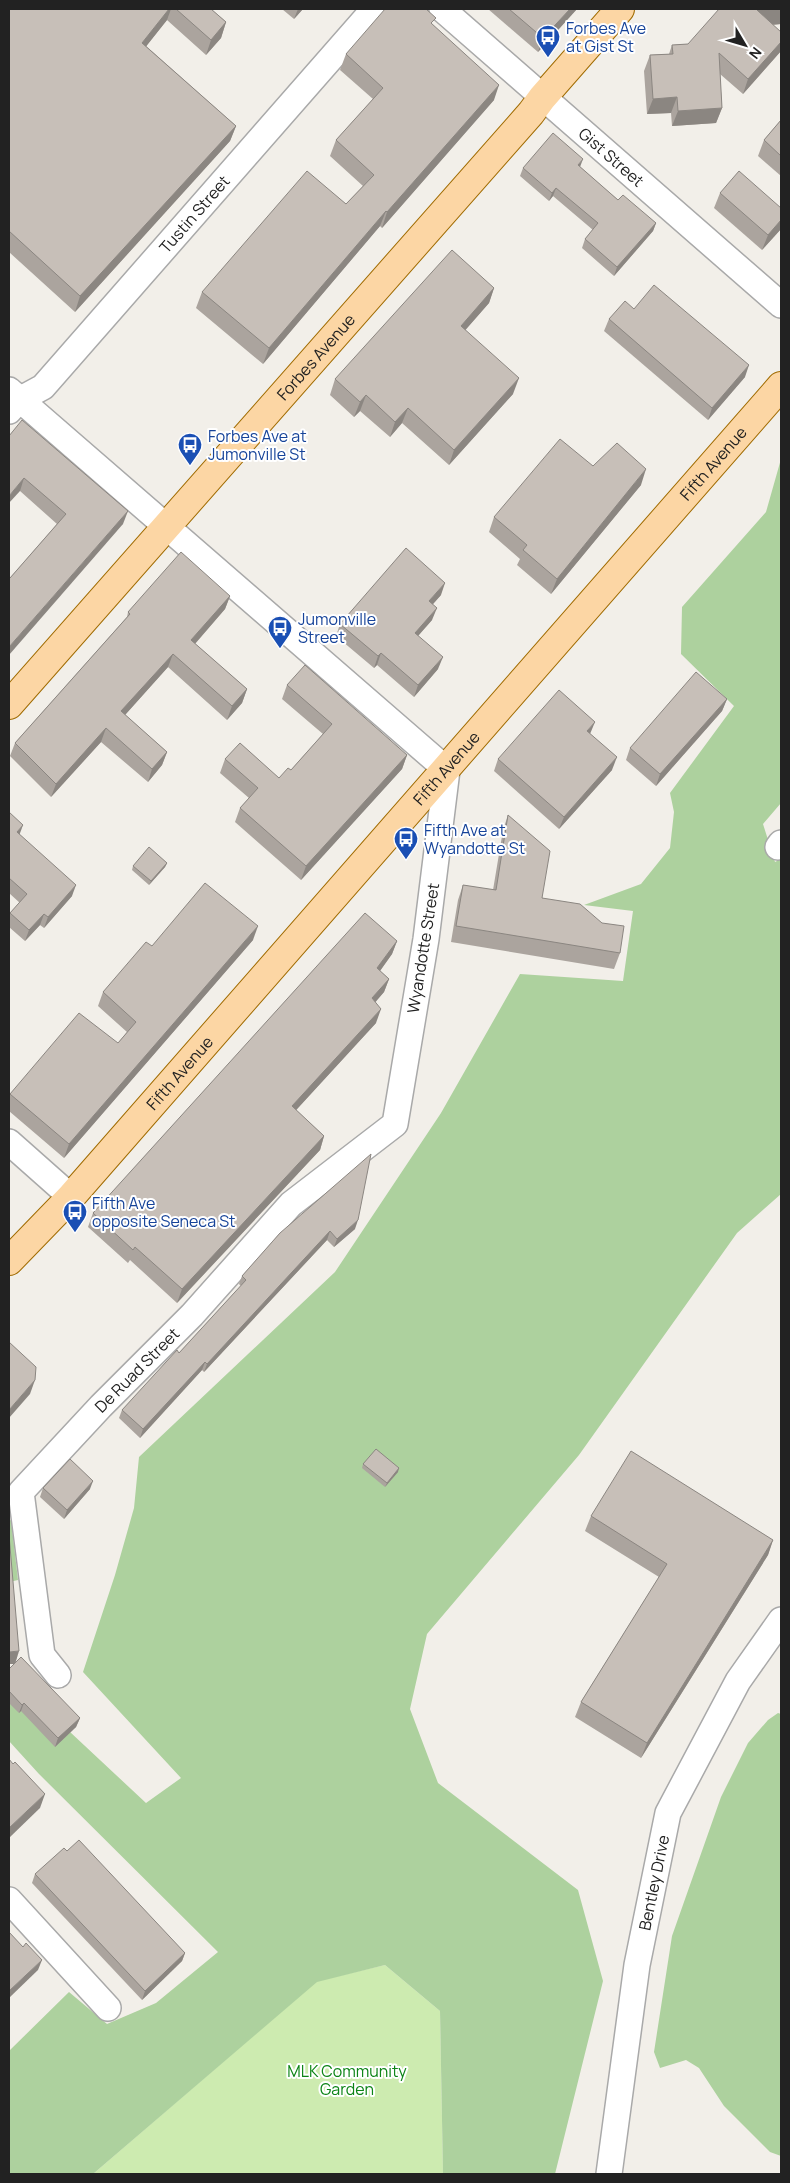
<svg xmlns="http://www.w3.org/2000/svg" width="790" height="2183" font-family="Manrope,sans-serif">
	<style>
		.grass { fill: #cdebb0 }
		.forest { fill: #add19e }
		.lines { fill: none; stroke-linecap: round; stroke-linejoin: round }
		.minor-casing { stroke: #a9a9a9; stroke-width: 28 }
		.major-casing { stroke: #a06b00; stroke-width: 30 }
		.minor { stroke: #fff; stroke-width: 25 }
		.major { stroke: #fcd6a4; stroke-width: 28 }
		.wall { fill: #aba49e }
		.shaded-wall { fill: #8b8681 }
		.building { fill: #c7bfb8; stroke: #8b8681 }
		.labels { text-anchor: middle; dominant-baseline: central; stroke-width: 4; stroke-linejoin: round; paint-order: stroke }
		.transit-label { font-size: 16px; fill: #164399; stroke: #fff; text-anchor: start }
		.street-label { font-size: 16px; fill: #222; stroke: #fff }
		.park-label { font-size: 16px; fill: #0c8416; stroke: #fff }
	</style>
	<rect width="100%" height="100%" fill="#f2efe9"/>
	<polygon class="grass" points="385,1965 440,2011 443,2174 93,2174 317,1981"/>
	<g class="forest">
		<polygon points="781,459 781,803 763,824 775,862 781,859 781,1194 737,1233 579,1455 427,1634 410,1709 438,1783 578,1890 603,1981 555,2174 443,2174 440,2011 385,1965 317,1982 93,2174 9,2174 9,2051 69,1992 107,2024 156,2003 218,1952 39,1774 9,1741 9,1668 39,1703 146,1803 181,1778 83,1672 115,1575 134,1508 139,1457 335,1272 441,1113 520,974 623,981 633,911 584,905 641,884 670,848 674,812 670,793 734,706 681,654 682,607 766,512"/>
		<polygon points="11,1520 18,1580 9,1582 9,1521"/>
		<polygon points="778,1713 781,1714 781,2156 770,2152 724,2106 699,2068 686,2060 660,2068 654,2052 672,1936 721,1797 748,1743 768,1720"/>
	</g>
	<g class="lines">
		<defs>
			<g id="minor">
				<path id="s1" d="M442 9 781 305"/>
				<polyline points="9,390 447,770 426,939 395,1124 291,1204 192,1315 101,1406 21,1492 42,1655 58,1675"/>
				<path id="s2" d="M9 411 19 400 43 387 374 9"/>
				<polyline points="778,847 781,843"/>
				<polyline points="9,1142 71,1197"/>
				<polyline points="9,1900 108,2008"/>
				<path id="s3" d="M609 2174 637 1965 668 1813 738 1681 781 1620"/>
			</g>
			<g id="major">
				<path id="s4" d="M9 705 531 113 542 98 620 9"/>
				<path id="s5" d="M9 1261 71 1197 781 386"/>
			</g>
		</defs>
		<use href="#minor" class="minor-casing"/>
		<use href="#major" class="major-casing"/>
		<use href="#minor" class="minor"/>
		<use href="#major" class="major"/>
	</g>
	<g class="wall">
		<polygon points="9,9 211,9 226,22 221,38 206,55 167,20 146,46 236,126 230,141 75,312 9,252"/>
		<polygon points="282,9 303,9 294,19"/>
		<polygon points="488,9 577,9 538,52"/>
		<polygon points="781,9 781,24 773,25 781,32 781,51 743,94 720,74 722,108 716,123 672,126 671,113 647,114 644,71 650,55 669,54 672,45 688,44"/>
		<polygon points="433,25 494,100 382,228 380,226 263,364 196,308 202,292 346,204 363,186 330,156 336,140 373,99 340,70 346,54"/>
		<polygon points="781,120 781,176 758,156 764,140"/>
		<polygon points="580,167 618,200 656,223 653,231 614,276 582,248 585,239 593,230 553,196 549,201 520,176 523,168"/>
		<polygon points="720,193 781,208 781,229 762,250 714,208"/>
		<polygon points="494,288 489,303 465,330 513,394 449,465 402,423 390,437 360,411 354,417 330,395 335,379"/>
		<polygon points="634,309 745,377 708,420 604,331 609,319"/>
		<polygon points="9,436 123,524 10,578 57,524 20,491"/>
		<polygon points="593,466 641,485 551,594 517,565 520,559 489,532 494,517"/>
		<polygon points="441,595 433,604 432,620 418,636 438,669 414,697 377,665 374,668 336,636 340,624"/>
		<polygon points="230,596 225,609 195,644 247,689 242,703 227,720 168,667 125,715 167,752 162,765 148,782 101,742 51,797 10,756 15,743 127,617 128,612"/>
		<polygon points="287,685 407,755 402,769 301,880 235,822 240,808 249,798 220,773 225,759 279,778 291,770 323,734 282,699"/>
		<polygon points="727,699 722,711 656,786 626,760 630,748"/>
		<polygon points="590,734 612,770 559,829 494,771 498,759"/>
		<polygon points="9,812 19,834 72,896 44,928 40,925 25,941 9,927 9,917 10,913 20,903 9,893"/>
		<polygon points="508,815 542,898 602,923 620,953 614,969 451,942 458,900 463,885 493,890 503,830"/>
		<polygon points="167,863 165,867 149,885 132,870 133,866"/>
		<polygon points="253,940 64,1158 9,1111 9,1097 10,1094 118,1043 127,1032 98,1006 103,992 152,946"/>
		<polygon points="397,941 392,954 380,971 389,979 384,992 375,1002 376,1023 296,1110 324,1136 320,1150 177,1303 130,1260 128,1263 88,1227 93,1213"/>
		<polygon points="355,1229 334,1247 327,1240 204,1372 202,1370 140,1438 119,1418 122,1410 179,1353 241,1286 239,1284 242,1276 280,1233"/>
		<polygon points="363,1464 398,1472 385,1487 362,1468"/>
		<polygon points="43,1488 90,1489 64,1519 40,1497"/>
		<polygon points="591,1516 773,1540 768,1555 641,1758 575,1717 581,1702 659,1577 585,1531"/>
		<polygon points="19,1651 15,1663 80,1718 76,1727 55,1747 21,1711 19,1713 9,1703 9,1669 14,1664"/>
		<polygon points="35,1874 185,1953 182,1961 142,2000 32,1883"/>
	</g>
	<g class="shaded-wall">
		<polygon points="169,9 171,9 167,20 137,58 142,43"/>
		<polygon points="298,9 303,9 294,19"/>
		<polygon points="570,9 577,9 538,52 543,38"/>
		<polygon points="781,9 781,24 751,26 757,10"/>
		<polygon points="226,22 221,38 206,55 211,40"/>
		<polygon points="781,42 781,51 743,94 748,79"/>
		<polygon points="499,85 494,100 382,228 387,212"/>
		<polygon points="677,97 671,113 647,114 653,99"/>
		<polygon points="722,108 716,123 672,126 678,111"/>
		<polygon points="236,126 230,141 75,312 80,296"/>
		<polygon points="583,159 580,167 578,165"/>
		<polygon points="556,188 553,196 549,201 552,193"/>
		<polygon points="386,211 380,226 263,364 269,348"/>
		<polygon points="781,220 781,229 762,250 768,235"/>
		<polygon points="656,223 653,231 614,276 617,267"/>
		<polygon points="494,288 489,303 455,342 461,326"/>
		<polygon points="749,365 745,377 708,420 712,408"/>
		<polygon points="519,378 513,394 449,465 454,450"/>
		<polygon points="366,395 360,411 354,417 360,402"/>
		<polygon points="408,408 402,423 390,437 395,422"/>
		<polygon points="646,469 641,485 551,594 557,579"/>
		<polygon points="24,478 20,491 9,503 9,496"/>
		<polygon points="128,511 123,524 9,655 9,647"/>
		<polygon points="445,583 441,595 425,613 429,601"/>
		<polygon points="230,596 225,609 186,654 191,640"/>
		<polygon points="437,608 432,620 410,645 415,633"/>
		<polygon points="381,653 377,665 374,668 378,656"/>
		<polygon points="173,654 168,667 116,725 121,711"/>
		<polygon points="443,657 438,669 414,697 418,685"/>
		<polygon points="247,689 242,703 227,720 232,706"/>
		<polygon points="727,699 722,711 656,786 660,774"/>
		<polygon points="595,722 590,734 587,731"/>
		<polygon points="106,728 101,742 51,797 56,784"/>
		<polygon points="167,752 162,765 148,782 152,769"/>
		<polygon points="407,755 402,769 301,880 306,866"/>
		<polygon points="617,757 612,770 559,829 564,817"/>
		<polygon points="23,825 19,836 17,832"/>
		<polygon points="167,863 165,867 149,885 151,881"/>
		<polygon points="76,885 72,896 44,928 48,917"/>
		<polygon points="44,914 40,925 25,941 29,930"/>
		<polygon points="258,926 253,940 64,1158 69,1144"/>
		<polygon points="397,941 392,954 372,982 377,968"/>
		<polygon points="389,979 384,992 367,1012 372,998"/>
		<polygon points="381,1009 376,1023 287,1120 292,1106"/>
		<polygon points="324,1136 320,1150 177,1303 182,1289"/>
		<polygon points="358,1220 355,1229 334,1247 337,1239"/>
		<polygon points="330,1231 327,1240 204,1372 207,1364"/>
		<polygon points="205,1362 202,1370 140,1438 143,1429"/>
		<polygon points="35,1380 30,1394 9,1418 9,1410"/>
		<polygon points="399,1468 398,1472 385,1487 387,1483"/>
		<polygon points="93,1481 90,1489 64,1519 67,1510"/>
		<polygon points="773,1540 768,1555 641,1758 647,1743"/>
		<polygon points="19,1651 15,1664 9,1664 9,1652"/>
		<polygon points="24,1703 21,1711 19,1713 22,1705"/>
		<polygon points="80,1718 76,1727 55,1747 58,1738"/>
		<polygon points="45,1794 40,1808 9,1838 9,1828"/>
		<polygon points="185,1953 182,1961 142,2000 145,1991"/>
		<polygon points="42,1960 38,1970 9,1998 9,1991"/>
	</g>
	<g class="building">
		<polygon points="9,9 169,9 142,43 236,126 80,296 9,231"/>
		<polygon points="176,9 211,9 226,22 211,40"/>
		<polygon points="385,9 426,9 436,18 431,23 499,85 387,212 386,211 269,348 202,292 307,171 346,204 374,175 336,140 383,88 346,54"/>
		<polygon points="509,9 570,9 543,38"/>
		<polygon points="719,9 781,9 757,10 781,32 781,42 748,79 719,53 722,108 678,111 677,97 653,99 650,55 673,54 672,45 688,44"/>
		<polygon points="781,120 781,156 764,140"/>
		<polygon points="553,133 583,159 578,165 618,200 623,195 656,223 617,267 585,239 598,223 556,188 552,193 523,168"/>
		<polygon points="739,171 781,208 781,220 768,235 720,193"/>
		<polygon points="452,250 494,288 461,326 519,378 454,450 408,408 395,422 366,395 360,402 335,379"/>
		<polygon points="654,285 749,365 712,408 609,319 625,301 634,309"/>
		<polygon points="22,420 128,511 9,647 9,577 10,578 66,514 24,478 9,496 9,436"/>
		<polygon points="560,439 593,466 617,443 646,469 557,579 523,550 527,545 494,517"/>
		<polygon points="406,548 445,583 429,601 437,608 415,633 443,657 418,685 381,653 378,656 340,624"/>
		<polygon points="181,552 230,596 191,640 247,689 232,706 173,654 121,711 167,752 152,769 106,728 56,784 15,743 130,614 128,612"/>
		<polygon points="305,665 407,755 306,866 240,808 258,788 225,759 240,743 279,778 288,768 291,770 332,724 287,685"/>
		<polygon points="696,672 727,699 660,774 630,748"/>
		<polygon points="559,690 595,722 587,731 617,757 564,817 498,759"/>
		<polygon points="9,812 23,825 17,832 76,885 48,917 44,914 29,930 10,913 27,894 9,878"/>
		<polygon points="508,815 550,851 542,898 580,904 602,923 624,926 620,953 456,926 463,885 496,890"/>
		<polygon points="149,847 167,863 151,881 133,866"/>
		<polygon points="205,883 258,926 69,1144 10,1094 79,1013 118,1043 136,1022 103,992 146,942 152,946"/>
		<polygon points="365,913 397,941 377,968 389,979 372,998 381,1009 292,1106 324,1136 182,1289 135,1247 133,1250 93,1213"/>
		<polygon points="371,1154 358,1220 337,1239 330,1231 207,1364 205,1362 143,1429 122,1410 177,1350 179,1353 246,1280 242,1276 280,1233"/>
		<polygon points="9,1342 36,1367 35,1380 9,1410"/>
		<polygon points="376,1449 399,1468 387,1483 363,1464"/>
		<polygon points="631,1451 773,1540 647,1743 581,1702 667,1564 591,1516"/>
		<polygon points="70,1459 93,1481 67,1510 43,1488"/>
		<polygon points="9,1535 19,1651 9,1652"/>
		<polygon points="21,1657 80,1718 58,1738 24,1703 22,1705 9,1691 9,1669"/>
		<polygon points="9,1759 13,1764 15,1762 45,1794 9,1828"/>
		<polygon points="79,1840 185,1953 145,1991 35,1874 64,1848 67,1851"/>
		<polygon points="9,1932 23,1947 26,1943 42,1960 9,1991"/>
	</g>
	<defs>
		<symbol id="bus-pin" viewBox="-11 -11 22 30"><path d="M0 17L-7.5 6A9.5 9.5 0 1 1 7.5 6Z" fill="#1a4fb4" stroke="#fff"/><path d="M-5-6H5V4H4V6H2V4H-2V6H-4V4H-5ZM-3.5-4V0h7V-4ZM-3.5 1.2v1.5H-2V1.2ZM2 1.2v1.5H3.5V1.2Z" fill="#fff"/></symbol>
	</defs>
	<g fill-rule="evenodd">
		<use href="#bus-pin" x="534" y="23" width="28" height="38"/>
		<use href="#bus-pin" x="176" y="431" width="28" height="38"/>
		<use href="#bus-pin" x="266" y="614" width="28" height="38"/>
		<use href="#bus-pin" x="392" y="825" width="28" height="38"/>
		<use href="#bus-pin" x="61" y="1198" width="28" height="38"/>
	</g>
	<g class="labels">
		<g class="transit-label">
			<text x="566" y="28">Forbes Ave<tspan x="566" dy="18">at Gist St</tspan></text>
			<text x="208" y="436">Forbes Ave at<tspan x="208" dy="18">Jumonville St</tspan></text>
			<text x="298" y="619">Jumonville<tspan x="298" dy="18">Street</tspan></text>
			<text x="424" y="830">Fifth Ave at<tspan x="424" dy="18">Wyandotte St</tspan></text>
			<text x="92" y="1203">Fifth Ave<tspan x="92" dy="18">opposite Seneca St</tspan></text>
		</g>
		<g class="street-label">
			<text stroke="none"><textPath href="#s1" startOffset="225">Gist Street</textPath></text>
			<text stroke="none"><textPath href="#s2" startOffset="272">Tustin Street</textPath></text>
			<text stroke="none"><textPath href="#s4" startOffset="464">Forbes Avenue</textPath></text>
			<text stroke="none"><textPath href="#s5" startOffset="1064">Fifth Avenue</textPath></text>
			<text stroke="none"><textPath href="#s5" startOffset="659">Fifth Avenue</textPath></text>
			<text transform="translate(423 948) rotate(-81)">Wyandotte Street</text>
			<text stroke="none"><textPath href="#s5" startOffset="254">Fifth Avenue</textPath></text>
			<text transform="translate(137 1370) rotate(-45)">De Ruad Street</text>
			<text stroke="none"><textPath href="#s3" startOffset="295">Bentley Drive</textPath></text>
		</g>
		<g class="park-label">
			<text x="347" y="2071">MLK Community<tspan x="347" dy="18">Garden</tspan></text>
		</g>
	</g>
	<rect width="790" height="2183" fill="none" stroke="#222222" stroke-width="20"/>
	<g transform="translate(745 45) rotate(128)" stroke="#ffffff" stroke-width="4" paint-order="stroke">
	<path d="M0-4L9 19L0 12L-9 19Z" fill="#222222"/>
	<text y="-8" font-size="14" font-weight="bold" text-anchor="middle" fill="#222222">N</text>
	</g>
</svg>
